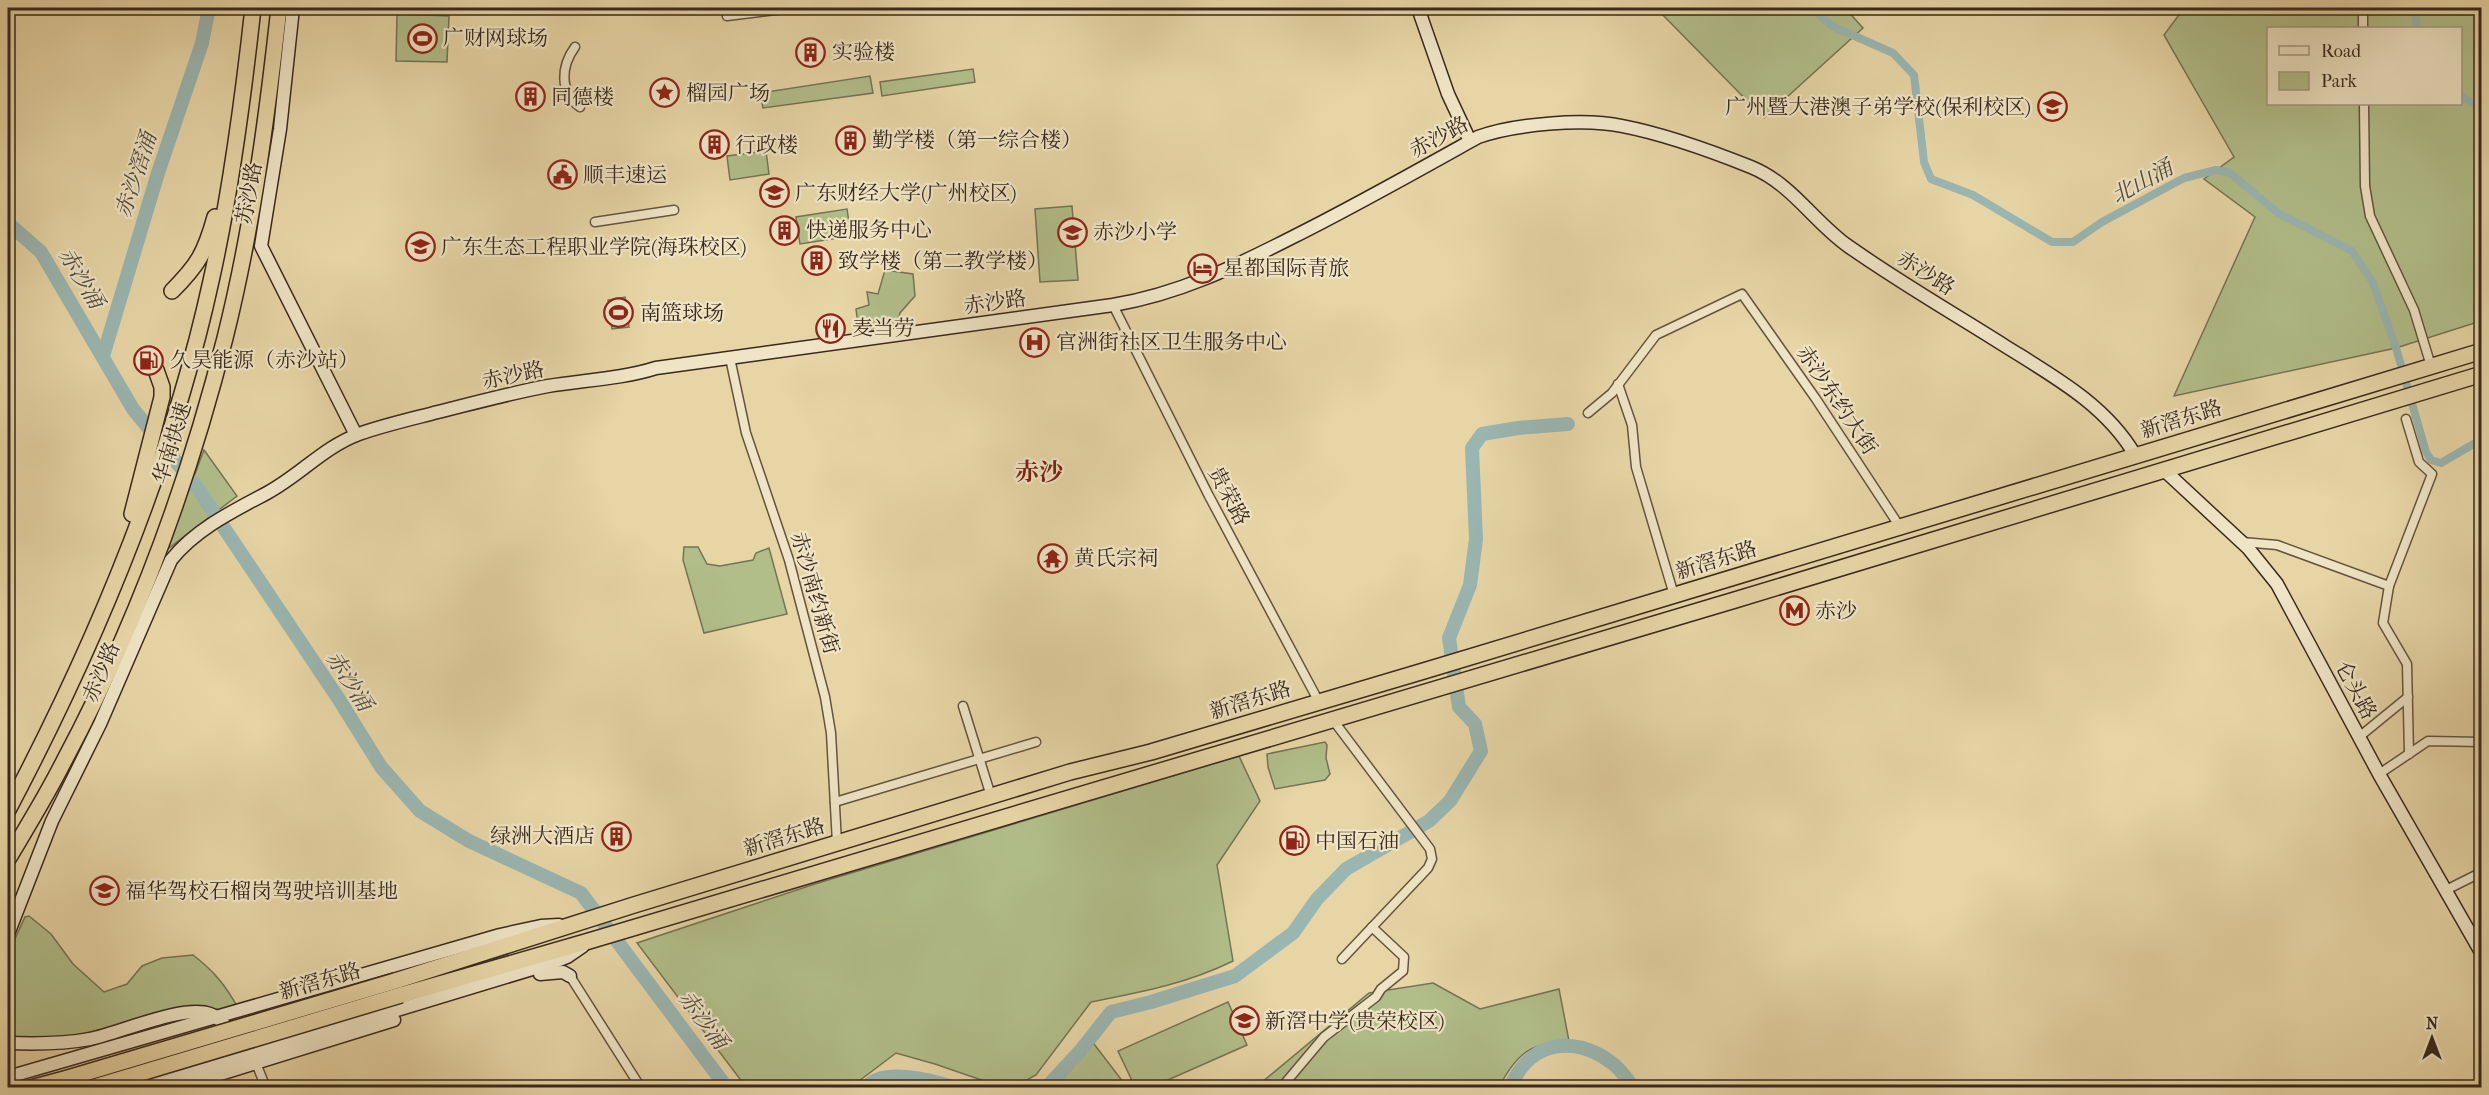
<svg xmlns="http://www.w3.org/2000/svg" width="2489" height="1095" font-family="'IM FELL French Canon','Noto Serif SC',serif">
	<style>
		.green { fill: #b1be8a; stroke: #757454; stroke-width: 1.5; fill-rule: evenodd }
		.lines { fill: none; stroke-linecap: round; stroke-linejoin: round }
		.canal { stroke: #9ab6b1; stroke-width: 8 }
		.river { stroke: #9ab6b1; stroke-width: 14 }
		.street-casing { stroke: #64543f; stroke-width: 11 }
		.secondary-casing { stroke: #39291d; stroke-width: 15 }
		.highway-casing { stroke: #39291d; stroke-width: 18 }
		.street { stroke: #efe4c5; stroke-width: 8 }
		.secondary { stroke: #efe4c5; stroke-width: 12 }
		.highway { stroke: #e7d5a6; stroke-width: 15 }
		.highway-bridge-casing { stroke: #39291d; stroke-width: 18; stroke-linecap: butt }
		.highway-bridge { stroke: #e7d5a6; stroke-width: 15 }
		.labels { text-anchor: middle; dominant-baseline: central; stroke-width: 4.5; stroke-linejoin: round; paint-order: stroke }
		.poi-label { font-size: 21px; fill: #39291d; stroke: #efe4c5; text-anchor: start }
		.street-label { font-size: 21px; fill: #39291d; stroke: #efe4c5 }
		.water-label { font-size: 22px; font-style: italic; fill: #514c42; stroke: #efe4c5 }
		.quarter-label { font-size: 24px; font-weight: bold; fill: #7a1f14; stroke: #efe4c5 }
	</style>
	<rect width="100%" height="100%" fill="#e7d5a6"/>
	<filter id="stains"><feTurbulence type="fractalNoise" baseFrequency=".00333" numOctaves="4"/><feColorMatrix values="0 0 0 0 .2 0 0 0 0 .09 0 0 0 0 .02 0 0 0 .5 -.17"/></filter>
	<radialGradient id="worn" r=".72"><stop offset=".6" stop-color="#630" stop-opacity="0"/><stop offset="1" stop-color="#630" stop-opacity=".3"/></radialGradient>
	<g class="green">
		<polygon points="385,8 446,8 446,13 385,12"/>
		<polygon points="1656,8 1845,8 1863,28 1764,118"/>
		<path d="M2184 8H2481V321L2396 348 2174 396 2255 217 2204 179 2234 157 2164 35ZM2268 28H2460V104H2268Z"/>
		<polygon points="397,14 449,16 447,62 396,61"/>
		<polygon points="973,69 975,82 882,96 880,82"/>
		<polygon points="870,76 873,93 763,108 760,93"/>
		<polygon points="766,151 769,174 730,180 727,156"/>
		<polygon points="1072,206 1078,280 1040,282 1035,209"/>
		<polygon points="847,209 851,236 800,244 796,217"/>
		<polygon points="885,270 913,274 915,296 900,313 895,329 859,332 856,309 869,305 867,292 878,294"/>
		<polygon points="625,297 629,327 612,329 608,300"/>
		<polygon points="204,450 237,496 169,548 170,539"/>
		<polygon points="684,547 698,547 707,564 720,566 753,560 756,553 769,548 787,614 704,633 683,560"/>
		<polygon points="1325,742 1327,745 1326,758 1330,774 1325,780 1275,789 1268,767 1267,754"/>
		<path d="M1239 756 1260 801 1217 865 1233 961C1186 984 1142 992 1091 1002L1036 1075 1018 1085 990 1083 935 1064 896 1053 851 1087H746L637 943 818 883Z"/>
		<path d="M29 916 51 934 73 964 104 992 127 984 142 966 162 958 193 955C214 971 226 986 238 1008L229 1011 208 1008 61 1038H8V954L25 917Z"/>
		<path d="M1433 983 1480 1009 1559 989 1569 1041C1530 1043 1517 1053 1499 1087L1255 1088 1369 993Z"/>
		<polygon points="1228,1002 1247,1045 1152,1087 1135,1087 1118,1051"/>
		<polygon points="1094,1044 1127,1087 1057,1087 1083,1051"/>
	</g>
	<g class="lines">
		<g class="canal">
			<polyline points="1812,8 1832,26 1893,53 1914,75 1924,162 1931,179 1973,195 2052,242 2073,242 2102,222 2184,178 2216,170 2230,173 2278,213 2352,251 2373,283 2396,348 2426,452 2431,460 2441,463 2482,439"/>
			<polyline points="2415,8 2417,28"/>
			<polyline points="2460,96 2482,108"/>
		</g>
		<g class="river">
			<polyline points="8,223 41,252 133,409 196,486 340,701 381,767 420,811 469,841 581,893 727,1088"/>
			<polyline points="103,356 158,173 202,43 209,8"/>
			<path d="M866 1088C881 1066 935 1081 956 1088"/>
			<polyline points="1046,1088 1081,1050 1111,1012 1151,1002 1235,976 1293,933 1317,899 1346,869 1429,821 1450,801 1481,751 1475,724 1459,707 1449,638 1470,585 1476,539 1472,448 1482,434 1518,428 1568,424"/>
			<path d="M1510 1088C1529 1041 1574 1034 1612 1063 1621 1069 1627 1080 1634 1088"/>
		</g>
		<defs>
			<g id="street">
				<polyline points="2363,8 2363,28"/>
				<polyline points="727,16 792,8"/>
				<path d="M575 47C561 66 559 92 580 107"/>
				<polyline points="2364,104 2365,186 2370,216 2414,310 2431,366"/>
				<polyline points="595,222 674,210"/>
				<polyline points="1113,305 1209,496 1319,702"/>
				<polyline points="730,358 746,433 789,560 825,697 831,733 837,843"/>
				<polyline points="1618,384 1632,425 1636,467 1674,595"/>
				<polyline points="1588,413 1612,393 1656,335 1742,294 1816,399 1900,527"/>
				<polyline points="2406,419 2419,462 2432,474 2389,586 2383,623 2407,664 2409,754"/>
				<polyline points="2242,542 2277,545 2389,586"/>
				<polyline points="963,706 991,796"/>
				<polyline points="1333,720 1430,849 1432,859 1428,868 1342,959"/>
				<polyline points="2359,737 2408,697"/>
				<polyline points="2379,774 2428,741 2482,742"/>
				<polyline points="835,802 1036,742"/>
				<polyline points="2444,891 2482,872"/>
				<polyline points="570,976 641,1088"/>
				<polyline points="256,1063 266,1088"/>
				<polyline points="1281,1088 1324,1037 1376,997 1381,989 1403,971 1404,957 1372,927"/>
			</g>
			<g id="secondary">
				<polyline points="293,8 280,129 261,246 356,435"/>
				<polyline points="1418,8 1448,94 1470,141"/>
				<polyline points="2164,470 2248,548 2277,584 2379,774 2482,954"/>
				<path d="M8 934 52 821 100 724 171 560C196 529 233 511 267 493 299 476 324 447 359 434 384 425 411 419 438 412 474 403 511 393 548 386 584 380 621 379 656 368L1113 305C1179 294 1234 267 1293 237 1355 206 1417 171 1478 137 1514 124 1584 118 1622 126 1664 134 1711 151 1751 167 1791 183 1814 222 1848 246 1899 282 1953 313 2005 346 2053 376 2106 405 2135 455"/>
				<polyline points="540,974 563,972 570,976"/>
				<path d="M8 1043C35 1044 63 1044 90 1039 120 1033 183 1004 210 1014 224 1019 235 1039 244 1050"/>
				<polyline points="8,1077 500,935 541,926 559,925"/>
				<polyline points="140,1088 552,963 567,957 583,946"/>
				<polyline points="175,1088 394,1020"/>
			</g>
			<g id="highway">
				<path d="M172 291C198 265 205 253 215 217"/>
				<polyline points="132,514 162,397 162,387 156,370"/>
				<path d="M8 810C95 645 171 464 211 281 231 192 243 99 253 8"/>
				<path d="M8 859C27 827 47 795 64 761 135 628 188 484 225 338 252 230 267 118 279 8"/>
				<polyline points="395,981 634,905 1070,772 1151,752 1427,670 2482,351"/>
				<polyline points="401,995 589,941 1735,600 2482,374"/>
				<polyline points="31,1088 68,1078"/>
			</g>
		</defs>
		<use href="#street" class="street-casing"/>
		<use href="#secondary" class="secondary-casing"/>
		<use href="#highway" class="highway-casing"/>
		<use href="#street" class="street"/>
		<use href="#secondary" class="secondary"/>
		<use href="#highway" class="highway"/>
		<defs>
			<g id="highway-bridge">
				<polyline points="68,1078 395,981"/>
				<polyline points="91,1088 401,995"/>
			</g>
		</defs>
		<use href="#highway-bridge" class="highway-bridge-casing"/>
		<use href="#highway-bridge" class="highway-bridge"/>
	</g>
	<defs>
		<symbol id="stadium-ring" viewBox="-11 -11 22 22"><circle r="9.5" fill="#efe4c5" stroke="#8f2418" stroke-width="1.5"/><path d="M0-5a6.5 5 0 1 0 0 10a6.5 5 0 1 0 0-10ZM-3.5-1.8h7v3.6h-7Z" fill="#8f2418"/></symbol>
		<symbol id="building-ring" viewBox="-11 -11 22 22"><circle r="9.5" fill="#efe4c5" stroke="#8f2418" stroke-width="1.5"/><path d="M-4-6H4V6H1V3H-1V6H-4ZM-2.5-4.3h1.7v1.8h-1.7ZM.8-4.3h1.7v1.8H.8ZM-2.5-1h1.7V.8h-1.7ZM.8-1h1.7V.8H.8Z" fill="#8f2418"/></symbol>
		<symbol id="sight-ring" viewBox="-11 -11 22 22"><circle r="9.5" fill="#efe4c5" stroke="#8f2418" stroke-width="1.5"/><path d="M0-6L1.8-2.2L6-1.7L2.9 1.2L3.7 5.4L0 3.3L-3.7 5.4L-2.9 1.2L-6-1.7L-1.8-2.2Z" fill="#8f2418"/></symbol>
		<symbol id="school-ring" viewBox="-11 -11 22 22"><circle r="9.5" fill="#efe4c5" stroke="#8f2418" stroke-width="1.5"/><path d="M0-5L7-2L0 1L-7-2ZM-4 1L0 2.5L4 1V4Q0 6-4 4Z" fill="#8f2418"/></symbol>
		<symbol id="civic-ring" viewBox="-11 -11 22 22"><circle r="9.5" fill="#efe4c5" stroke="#8f2418" stroke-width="1.5"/><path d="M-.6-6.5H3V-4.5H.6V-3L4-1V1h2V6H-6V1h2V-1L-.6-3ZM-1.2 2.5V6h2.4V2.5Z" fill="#8f2418"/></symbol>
		<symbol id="university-ring" viewBox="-11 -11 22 22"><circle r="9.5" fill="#efe4c5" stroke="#8f2418" stroke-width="1.5"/><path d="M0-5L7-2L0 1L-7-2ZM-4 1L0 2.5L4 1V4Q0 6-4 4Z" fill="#8f2418"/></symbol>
		<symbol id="hotel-ring" viewBox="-11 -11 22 22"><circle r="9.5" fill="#efe4c5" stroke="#8f2418" stroke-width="1.5"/><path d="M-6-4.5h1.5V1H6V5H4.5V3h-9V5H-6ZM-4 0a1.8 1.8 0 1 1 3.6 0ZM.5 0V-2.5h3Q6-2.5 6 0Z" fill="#8f2418"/></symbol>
		<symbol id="restaurant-ring" viewBox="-11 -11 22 22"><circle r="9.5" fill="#efe4c5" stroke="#8f2418" stroke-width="1.5"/><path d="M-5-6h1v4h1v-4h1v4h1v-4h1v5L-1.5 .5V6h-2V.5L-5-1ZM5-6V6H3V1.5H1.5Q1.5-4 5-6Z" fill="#8f2418"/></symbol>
		<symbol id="hospital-ring" viewBox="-11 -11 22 22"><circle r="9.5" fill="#efe4c5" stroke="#8f2418" stroke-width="1.5"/><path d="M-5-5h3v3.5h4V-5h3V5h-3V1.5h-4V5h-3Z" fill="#8f2418"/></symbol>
		<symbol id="fuel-ring" viewBox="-11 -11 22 22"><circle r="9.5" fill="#efe4c5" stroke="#8f2418" stroke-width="1.5"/><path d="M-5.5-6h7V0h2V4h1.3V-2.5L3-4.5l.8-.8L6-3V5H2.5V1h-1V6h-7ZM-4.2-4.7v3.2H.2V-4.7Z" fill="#8f2418"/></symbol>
		<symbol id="temple-ring" viewBox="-11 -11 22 22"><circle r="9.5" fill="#efe4c5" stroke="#8f2418" stroke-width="1.5"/><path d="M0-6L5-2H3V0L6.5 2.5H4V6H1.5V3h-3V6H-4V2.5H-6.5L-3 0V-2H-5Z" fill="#8f2418"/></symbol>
		<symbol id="metro-ring" viewBox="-11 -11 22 22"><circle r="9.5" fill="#efe4c5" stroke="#8f2418" stroke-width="1.5"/><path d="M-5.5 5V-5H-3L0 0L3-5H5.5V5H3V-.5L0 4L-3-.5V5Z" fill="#8f2418"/></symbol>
	</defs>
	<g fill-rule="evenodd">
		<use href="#stadium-ring" x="406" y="22" width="33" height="33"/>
		<use href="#building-ring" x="794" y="36" width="33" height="33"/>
		<use href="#sight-ring" x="648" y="76" width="33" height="33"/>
		<use href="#building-ring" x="514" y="80" width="33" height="33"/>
		<use href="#school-ring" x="2036" y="90" width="33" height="33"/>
		<use href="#building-ring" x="834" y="124" width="33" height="33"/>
		<use href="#building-ring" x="698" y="128" width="33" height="33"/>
		<use href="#civic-ring" x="546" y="158" width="33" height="33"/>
		<use href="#university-ring" x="758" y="176" width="33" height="33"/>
		<use href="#building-ring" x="768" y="214" width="33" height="33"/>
		<use href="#school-ring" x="1056" y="216" width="33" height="33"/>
		<use href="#university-ring" x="404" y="230" width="33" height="33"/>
		<use href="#building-ring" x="800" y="244" width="33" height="33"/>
		<use href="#hotel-ring" x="1186" y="252" width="33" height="33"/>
		<use href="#stadium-ring" x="602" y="296" width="33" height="33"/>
		<use href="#restaurant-ring" x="814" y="312" width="33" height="33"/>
		<use href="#hospital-ring" x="1018" y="326" width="33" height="33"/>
		<use href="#fuel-ring" x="132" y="344" width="33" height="33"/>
		<use href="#temple-ring" x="1036" y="542" width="33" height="33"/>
		<use href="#metro-ring" x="1778" y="594" width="33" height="33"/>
		<use href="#building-ring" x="600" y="820" width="33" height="33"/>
		<use href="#fuel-ring" x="1278" y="824" width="33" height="33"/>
		<use href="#school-ring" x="88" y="874" width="33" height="33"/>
		<use href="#school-ring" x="1228" y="1004" width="33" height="33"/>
	</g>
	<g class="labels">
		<g class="poi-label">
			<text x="443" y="38">广财网球场</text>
			<text x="832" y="52">实验楼</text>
			<text x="686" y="93">榴园广场</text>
			<text x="551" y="97">同德楼</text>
			<text x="2031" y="107" text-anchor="end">广州暨大港澳子弟学校(保利校区)</text>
			<text x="872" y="140">勤学楼（第一综合楼）</text>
			<text x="735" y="145">行政楼</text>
			<text x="583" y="175">顺丰速运</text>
			<text x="795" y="193">广东财经大学(广州校区)</text>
			<text x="806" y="230">快递服务中心</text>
			<text x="1093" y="232">赤沙小学</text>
			<text x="441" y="247">广东生态工程职业学院(海珠校区)</text>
			<text x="838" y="261">致学楼（第二教学楼）</text>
			<text x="1223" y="268">星都国际青旅</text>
			<text x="640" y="313">南篮球场</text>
			<text x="852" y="328">麦当劳</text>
			<text x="1056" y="342">官洲街社区卫生服务中心</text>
			<text x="170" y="360">久昊能源（赤沙站）</text>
			<text x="1074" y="558">黄氏宗祠</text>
			<text x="1815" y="611">赤沙</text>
			<text x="595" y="836" text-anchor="end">绿洲大酒店</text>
			<text x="1315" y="841">中国石油</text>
			<text x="125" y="891">福华驾校石榴岗驾驶培训基地</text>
			<text x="1265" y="1021">新滘中学(贵荣校区)</text>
		</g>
		<g class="street-label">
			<text transform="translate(1439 137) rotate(-28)">赤沙路</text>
			<text transform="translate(249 193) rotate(-80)">苏沙路</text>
			<text transform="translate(1926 273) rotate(32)">赤沙路</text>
			<text transform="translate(995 302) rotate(-8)">赤沙路</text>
			<text transform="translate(513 375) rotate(-12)">赤沙路</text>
			<text transform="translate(1837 400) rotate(56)">赤沙东约大街</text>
			<text transform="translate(2181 419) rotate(-17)">新滘东路</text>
			<text transform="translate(172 443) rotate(-73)">华南快速</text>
			<text transform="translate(1229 496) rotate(62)">贵荣路</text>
			<text transform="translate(1716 560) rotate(-17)">新滘东路</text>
			<text transform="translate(815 593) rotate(74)">赤沙南约新街</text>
			<text transform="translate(101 672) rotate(-67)">赤沙路</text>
			<text transform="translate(2356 690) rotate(62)">仑头路</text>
			<text transform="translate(1250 700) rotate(-17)">新滘东路</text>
			<text transform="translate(784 837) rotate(-17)">新滘东路</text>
			<text transform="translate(320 981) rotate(-16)">新滘东路</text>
		</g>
		<g class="water-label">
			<text transform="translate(136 175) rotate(-72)">赤沙滘涌</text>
			<text transform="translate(2142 182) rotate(-29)">北山涌</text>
			<text transform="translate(81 278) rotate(59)">赤沙涌</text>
			<text transform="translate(349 681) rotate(57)">赤沙涌</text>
			<text transform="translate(703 1020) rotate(53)">赤沙涌</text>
		</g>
		<g class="quarter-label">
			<text x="1039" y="472">赤沙</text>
		</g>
	</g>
	<rect width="2489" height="1095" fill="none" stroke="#e7d5a6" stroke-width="30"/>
	<rect x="9" y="9" width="2471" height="1077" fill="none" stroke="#39291d" stroke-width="3"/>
	<rect x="15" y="15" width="2459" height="1065" fill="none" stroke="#39291d" stroke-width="1.5"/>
	<rect x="2267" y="27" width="195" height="78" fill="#efe4c5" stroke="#a69982" stroke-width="1.5"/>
	<rect x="2279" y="46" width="30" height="9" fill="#efe4c5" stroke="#a69982" stroke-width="1.5"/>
	<text x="2321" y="57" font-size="18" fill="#39291d">Road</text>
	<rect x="2279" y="72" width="30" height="18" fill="#b1be8a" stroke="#a69982" stroke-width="1.5"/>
	<text x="2321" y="87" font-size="18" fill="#39291d">Park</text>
	<g transform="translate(2432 1038)" stroke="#efe4c5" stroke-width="4.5" paint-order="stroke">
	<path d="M0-4.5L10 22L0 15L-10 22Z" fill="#39291d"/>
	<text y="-9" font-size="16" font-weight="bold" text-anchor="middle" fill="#39291d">N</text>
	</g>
	<rect width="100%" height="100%" filter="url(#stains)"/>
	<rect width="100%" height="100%" fill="url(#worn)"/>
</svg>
